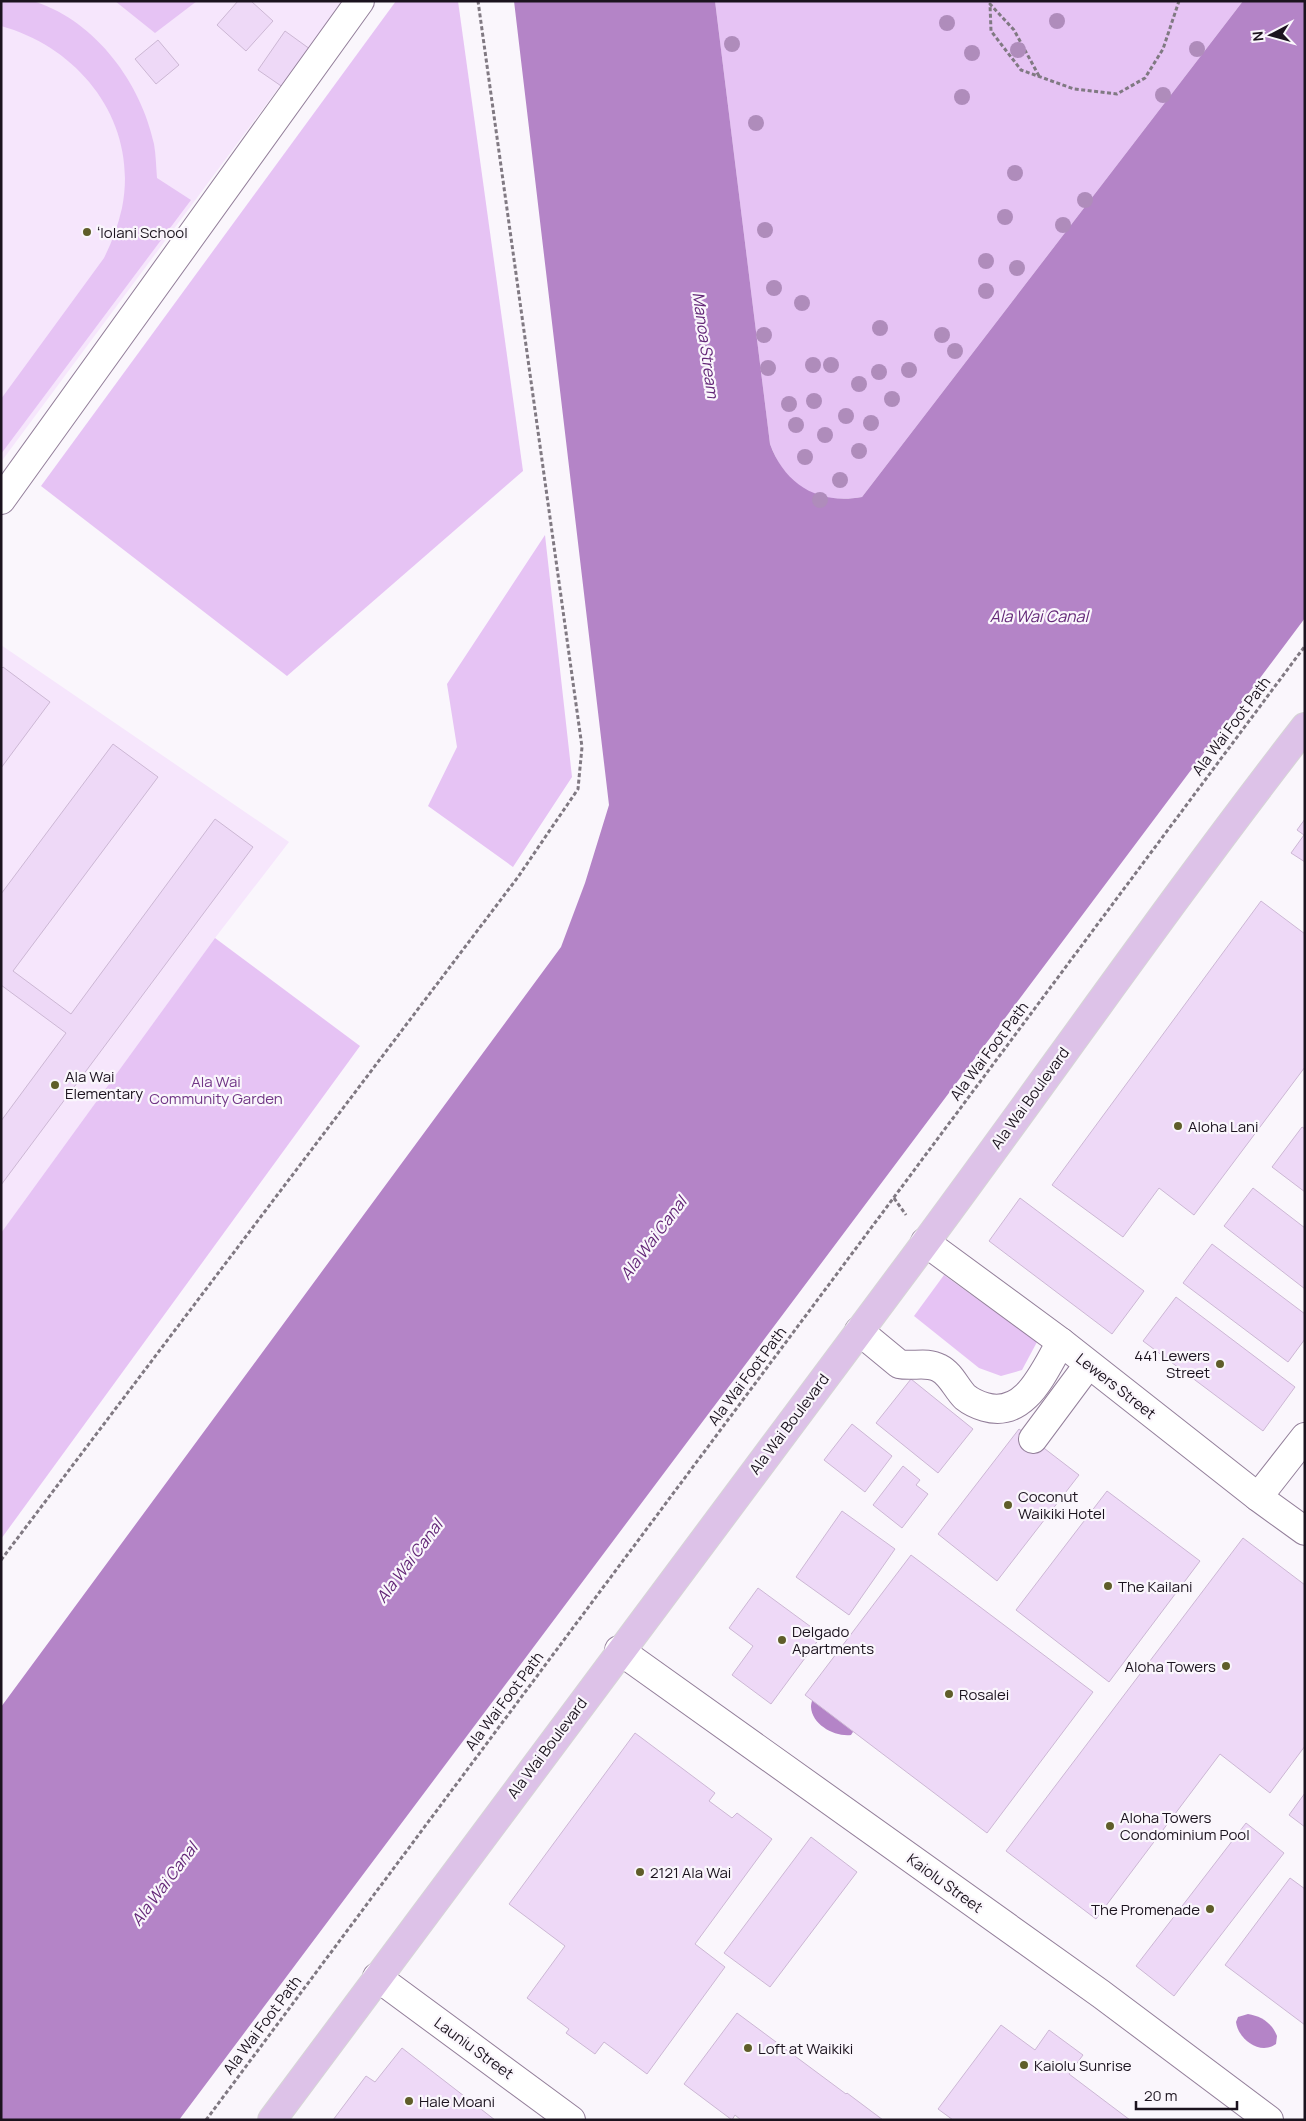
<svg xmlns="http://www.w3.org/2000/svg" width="1306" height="2121" font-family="Manrope,sans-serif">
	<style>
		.built { fill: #f6e6fc }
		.green { fill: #e6c3f4 }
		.water { fill: #b484c7 }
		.building { fill: #eed9f7; stroke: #ccb7d4 }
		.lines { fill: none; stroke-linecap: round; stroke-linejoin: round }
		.minor-casing { stroke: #937f9a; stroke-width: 30 }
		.major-casing { stroke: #d6d5d6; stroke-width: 30 }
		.path { stroke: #807982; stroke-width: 3; stroke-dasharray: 4 2.5; stroke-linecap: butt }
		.minor { stroke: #fff; stroke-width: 28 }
		.major { stroke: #ddc2e8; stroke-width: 28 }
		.tree { fill: #af8cbb }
		.poi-dot { fill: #5f5d29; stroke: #faf6fc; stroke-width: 2 }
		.labels { text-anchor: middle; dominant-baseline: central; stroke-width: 4.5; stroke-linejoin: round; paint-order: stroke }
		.poi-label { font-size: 15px; fill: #1b131e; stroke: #faf6fc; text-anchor: start }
		.street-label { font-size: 15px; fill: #1b131e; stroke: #faf6fc }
		.park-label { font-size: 15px; fill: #713686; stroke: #faf6fc }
		.water-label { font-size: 16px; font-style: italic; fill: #642878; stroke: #faf6fc }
	</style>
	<rect width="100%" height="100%" fill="#faf6fc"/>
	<g class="built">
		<polygon points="1,1 343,1 1,462"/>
		<polygon points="1,645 289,842 215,938 1,1233"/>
	</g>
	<g class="green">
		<path d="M1 1C12 1 26 0 36 2 96 22 141 83 154 144 156 155 156 167 157 178L191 200 1 454V399L104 258C112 242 118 226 122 208 139 123 81 48 1 26Z"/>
		<polygon points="115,1 197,1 155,33"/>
		<polygon points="396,1 458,1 523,471 287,676 41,486"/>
		<path d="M715 1H1243L862 497C817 505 786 487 770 444Z"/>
		<polygon points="545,535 572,777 513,867 428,806 457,747 447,684"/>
		<polygon points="215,938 360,1046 1,1539 1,1233"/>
		<polygon points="944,1275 1037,1342 1022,1370 1001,1376 979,1368 914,1316"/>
	</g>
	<g class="water">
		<path d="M514 1H715L770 444C785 485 819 505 862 497L1243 1H1305V618L179 2120H1V1707L561 947 585 883 609 805Z"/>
		<path d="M815 1691 862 1718 851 1735C835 1737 812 1725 811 1707 811 1702 814 1696 815 1691Z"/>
		<path d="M1248 2014C1261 2016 1272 2023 1277 2036L1276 2044C1260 2056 1238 2039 1236 2022L1238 2017Z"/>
	</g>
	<g class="building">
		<polygon points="238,1 251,1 273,21 246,51 217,25"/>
		<polygon points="285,31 314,52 287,90 258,70"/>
		<polygon points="158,40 179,65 156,84 135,59"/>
		<polygon points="3,667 50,702 1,768 1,669"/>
		<polygon points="113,744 158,777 13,971 71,1014 215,819 253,847 1,1185 1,1121 66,1033 1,985 1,894"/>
		<polygon points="1305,819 1305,862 1291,853 1304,835 1297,830"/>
		<polygon points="1261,901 1305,934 1305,1067 1194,1215 1159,1188 1123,1237 1052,1185"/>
		<polygon points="1302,1127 1305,1129 1305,1192 1272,1167"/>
		<polygon points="1253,1188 1305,1228 1305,1289 1224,1226"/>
		<polygon points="1020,1198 1144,1291 1112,1334 989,1241"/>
		<polygon points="1212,1244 1305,1314 1305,1339 1288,1362 1183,1283"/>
		<polygon points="1176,1297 1295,1387 1263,1431 1143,1341"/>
		<polygon points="911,1379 973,1429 938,1473 876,1423"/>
		<polygon points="852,1424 892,1456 865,1492 824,1460"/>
		<polygon points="1019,1429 1079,1475 997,1581 938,1534"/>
		<polygon points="903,1466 920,1480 916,1485 928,1494 902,1528 873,1505"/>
		<polygon points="1107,1491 1200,1561 1109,1682 1016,1610"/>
		<polygon points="842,1511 895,1549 849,1615 796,1577"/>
		<polygon points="1243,1538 1305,1585 1305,1746 1270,1793 1220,1754 1096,1919 1006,1851"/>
		<polygon points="911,1555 1093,1692 987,1833 805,1695"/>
		<polygon points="758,1588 822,1635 771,1704 732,1675 753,1646 729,1628"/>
		<polygon points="635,1733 715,1793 709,1801 732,1818 737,1813 772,1839 695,1944 725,1967 647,2074 604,2042 595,2054 566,2033 569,2029 527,1998 565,1946 509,1904"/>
		<polygon points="1305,1793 1305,1827 1289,1815"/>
		<polygon points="1246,1823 1284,1853 1174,1996 1136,1966"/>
		<polygon points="811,1837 857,1872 770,1987 724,1953"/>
		<polygon points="1290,1878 1305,1889 1305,2025 1225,1965"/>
		<polygon points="737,2013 846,2094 847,2093 883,2120 741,2120 735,2115 732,2120 684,2084"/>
		<polygon points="1001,2025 1035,2050 1049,2030 1083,2055 1069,2074 1130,2120 953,2120 938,2109"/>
		<polygon points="402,2048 495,2120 333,2120 366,2076 375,2082"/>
	</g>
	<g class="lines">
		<defs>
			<g id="minor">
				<polyline points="1,500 360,1"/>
				<polyline points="925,1242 1061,1342 1258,1497 1305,1531"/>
				<path d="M859 1331 899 1364C913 1367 926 1361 939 1368 951 1374 956 1388 965 1397 970 1401 978 1405 985 1407 1026 1419 1044 1370 1061 1342"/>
				<polyline points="1033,1439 1088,1365"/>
				<polyline points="1258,1497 1305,1437"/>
				<polyline points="619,1650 1101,1994 1269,2120"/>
				<polyline points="377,1977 571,2120"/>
			</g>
			<path id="major" d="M272 2120C487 1827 706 1537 923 1246 1051 1073 1173 897 1305 727"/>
		</defs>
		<use href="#minor" class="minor-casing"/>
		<use href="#major" class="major-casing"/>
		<g class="path">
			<polyline points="1039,76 1014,30 990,4 991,31 1021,70 1074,89 1117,94 1145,78 1163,49 1179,1"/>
			<polyline points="894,1198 906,1215"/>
			<polyline points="1,1560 518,877 578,789 582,747 478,1"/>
			<polyline points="206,2120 1305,646"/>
		</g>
		<use href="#minor" class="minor"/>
		<use href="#major" class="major"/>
	</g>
	<g class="tree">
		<circle cx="1057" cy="21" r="8"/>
		<circle cx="947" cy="23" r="8"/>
		<circle cx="732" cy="44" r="8"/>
		<circle cx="1197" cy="49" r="8"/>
		<circle cx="1018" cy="50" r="8"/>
		<circle cx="972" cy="53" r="8"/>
		<circle cx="1163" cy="95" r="8"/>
		<circle cx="962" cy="97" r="8"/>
		<circle cx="756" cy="123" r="8"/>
		<circle cx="1015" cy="173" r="8"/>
		<circle cx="1085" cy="200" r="8"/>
		<circle cx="1005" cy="217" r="8"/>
		<circle cx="1063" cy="225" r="8"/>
		<circle cx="765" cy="230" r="8"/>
		<circle cx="986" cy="261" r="8"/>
		<circle cx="1017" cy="268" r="8"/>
		<circle cx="774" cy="288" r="8"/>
		<circle cx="986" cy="291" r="8"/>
		<circle cx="802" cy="303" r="8"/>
		<circle cx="880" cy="328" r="8"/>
		<circle cx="764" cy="335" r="8"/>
		<circle cx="942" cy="335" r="8"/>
		<circle cx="955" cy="351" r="8"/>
		<circle cx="813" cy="365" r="8"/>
		<circle cx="831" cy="365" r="8"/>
		<circle cx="768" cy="368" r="8"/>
		<circle cx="909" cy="370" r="8"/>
		<circle cx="879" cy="372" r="8"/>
		<circle cx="859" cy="384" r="8"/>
		<circle cx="892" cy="399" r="8"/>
		<circle cx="814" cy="401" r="8"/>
		<circle cx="789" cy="404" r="8"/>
		<circle cx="846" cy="416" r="8"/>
		<circle cx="871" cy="423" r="8"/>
		<circle cx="796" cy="425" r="8"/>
		<circle cx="825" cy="435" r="8"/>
		<circle cx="859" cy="451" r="8"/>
		<circle cx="805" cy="457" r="8"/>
		<circle cx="840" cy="480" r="8"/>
		<circle cx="820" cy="500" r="8"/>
	</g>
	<g class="poi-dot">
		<circle cx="87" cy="232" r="5"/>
		<circle cx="55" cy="1085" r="5"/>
		<circle cx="1178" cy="1126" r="5"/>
		<circle cx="1220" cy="1364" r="5"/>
		<circle cx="1008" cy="1505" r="5"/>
		<circle cx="1108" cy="1586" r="5"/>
		<circle cx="782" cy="1640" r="5"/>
		<circle cx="1226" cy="1666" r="5"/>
		<circle cx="949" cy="1694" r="5"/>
		<circle cx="1110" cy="1826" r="5"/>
		<circle cx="640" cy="1872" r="5"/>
		<circle cx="1210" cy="1909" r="5"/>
		<circle cx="748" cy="2048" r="5"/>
		<circle cx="1024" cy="2065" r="5"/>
		<circle cx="409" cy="2101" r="5"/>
	</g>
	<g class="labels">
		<g class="poi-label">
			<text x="97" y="232">ʻIolani School</text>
			<text x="65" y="1076">Ala Wai<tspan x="65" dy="17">Elementary</tspan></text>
			<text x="1188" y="1126">Aloha Lani</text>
			<text x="1210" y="1355" text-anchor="end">441 Lewers<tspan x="1210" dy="17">Street</tspan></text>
			<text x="1018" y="1496">Coconut<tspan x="1018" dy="17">Waikiki Hotel</tspan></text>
			<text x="1118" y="1586">The Kailani</text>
			<text x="792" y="1631">Delgado<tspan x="792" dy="17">Apartments</tspan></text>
			<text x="1216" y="1666" text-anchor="end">Aloha Towers</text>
			<text x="959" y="1694">Rosalei</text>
			<text x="1120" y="1817">Aloha Towers<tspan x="1120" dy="17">Condominium Pool</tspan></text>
			<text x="650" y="1872">2121 Ala Wai</text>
			<text x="1200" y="1909" text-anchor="end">The Promenade</text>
			<text x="758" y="2048">Loft at Waikiki</text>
			<text x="1034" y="2065">Kaiolu Sunrise</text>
			<text x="419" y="2101">Hale Moani</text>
		</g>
		<g class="street-label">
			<text transform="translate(1231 726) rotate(-53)">Ala Wai Foot Path</text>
			<text transform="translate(989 1051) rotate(-53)">Ala Wai Foot Path</text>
			<text transform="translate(1030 1098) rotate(-54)">Ala Wai Boulevard</text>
			<text transform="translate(747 1376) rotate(-53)">Ala Wai Foot Path</text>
			<text transform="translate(1116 1386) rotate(38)">Lewers Street</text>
			<text transform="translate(789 1424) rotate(-53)">Ala Wai Boulevard</text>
			<text transform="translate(504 1701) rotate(-53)">Ala Wai Foot Path</text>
			<text transform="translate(547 1748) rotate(-53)">Ala Wai Boulevard</text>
			<text transform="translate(945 1883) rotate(36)">Kaiolu Street</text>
			<text transform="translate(262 2025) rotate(-53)">Ala Wai Foot Path</text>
			<text transform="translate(474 2048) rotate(36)">Launiu Street</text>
		</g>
		<g class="park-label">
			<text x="216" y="1081">Ala Wai<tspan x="216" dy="17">Community Garden</tspan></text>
		</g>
		<g class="water-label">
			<text transform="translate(706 345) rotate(82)">Manoa Stream</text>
			<text x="1039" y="616">Ala Wai Canal</text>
			<text transform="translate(653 1238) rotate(-53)">Ala Wai Canal</text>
			<text transform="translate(409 1561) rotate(-53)">Ala Wai Canal</text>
			<text transform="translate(164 1884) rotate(-53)">Ala Wai Canal</text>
		</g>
	</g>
	<rect width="1306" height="2121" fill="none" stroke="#1b131e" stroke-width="5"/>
	<g transform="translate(1271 35) rotate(264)" stroke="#faf6fc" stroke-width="4" paint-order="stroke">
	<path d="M0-4L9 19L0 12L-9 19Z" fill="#1b131e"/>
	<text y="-8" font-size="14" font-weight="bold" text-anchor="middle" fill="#1b131e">N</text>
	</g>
	<path d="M1136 2101v8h101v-8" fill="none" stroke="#1b131e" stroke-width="2.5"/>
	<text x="1144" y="2101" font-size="15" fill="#1b131e" stroke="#faf6fc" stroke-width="4" paint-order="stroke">20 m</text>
</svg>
